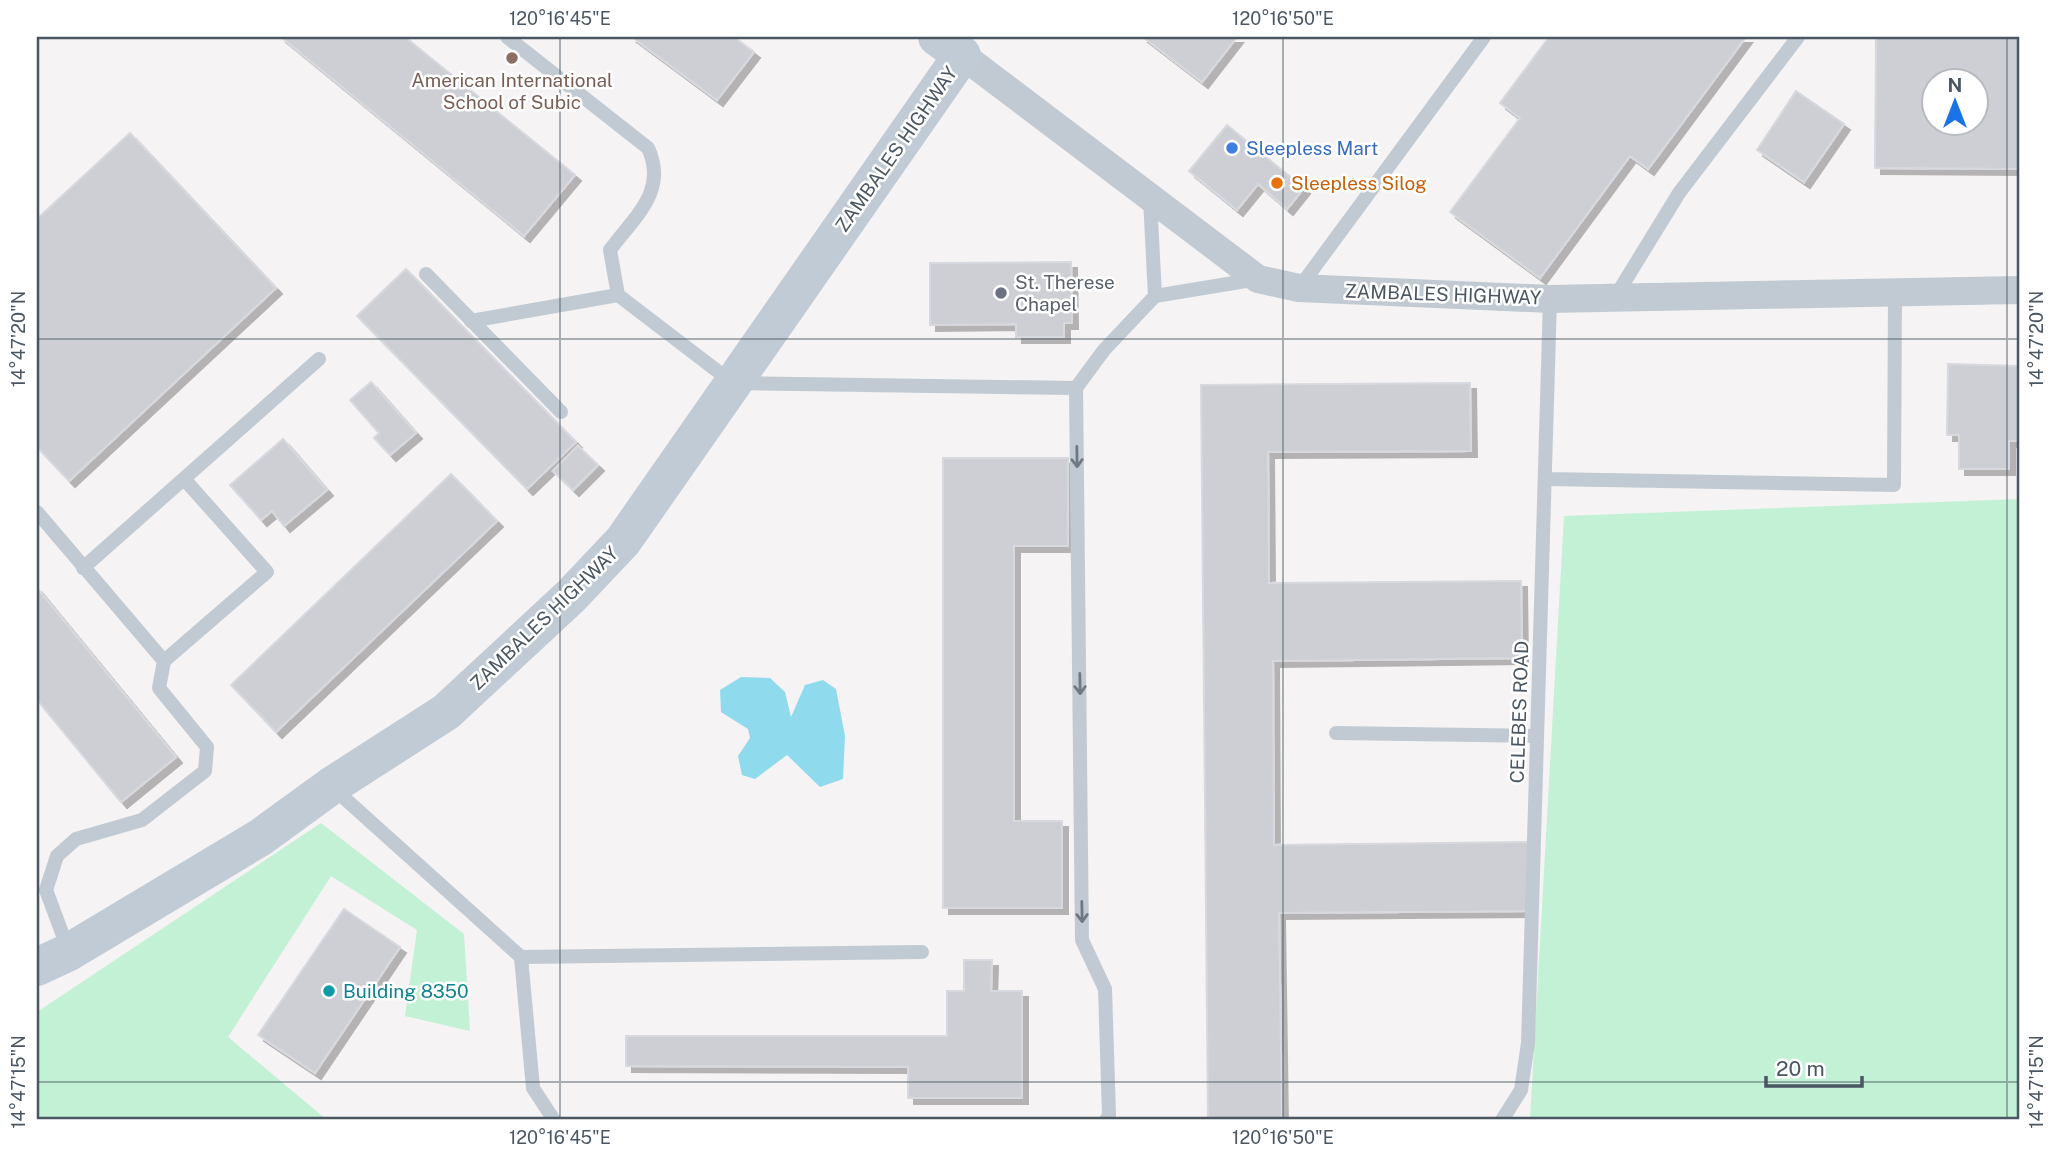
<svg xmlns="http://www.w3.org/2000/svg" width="2056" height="1157" font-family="'Public Sans',sans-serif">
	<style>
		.green { fill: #c3f1d5 }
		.water { fill: #90daee }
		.building { fill: #cdcfd5; stroke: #d7d9de; stroke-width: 2; fill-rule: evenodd; filter: url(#shadow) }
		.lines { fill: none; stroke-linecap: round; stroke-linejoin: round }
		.service { stroke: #c1cad2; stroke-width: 14 }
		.minor { stroke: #c1cad2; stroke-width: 28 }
		.secondary { stroke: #c1cbd6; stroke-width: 38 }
		.oneway { stroke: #6e7983 }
		.ticks { fill: none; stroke: #4a5661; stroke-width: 2; stroke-opacity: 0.45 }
		.education-dot { fill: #8d6e63; stroke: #fff; stroke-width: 2.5 }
		.shop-dot { fill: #3f7fe0; stroke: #fff; stroke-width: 2.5 }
		.food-dot { fill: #e8710a; stroke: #fff; stroke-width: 2.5 }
		.worship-dot { fill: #6b7280; stroke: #fff; stroke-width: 2.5 }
		.culture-dot { fill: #0f9aa8; stroke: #fff; stroke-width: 2.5 }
		.labels { text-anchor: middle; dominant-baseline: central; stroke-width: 5; stroke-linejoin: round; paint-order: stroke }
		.education-label { font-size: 19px; fill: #785e54; stroke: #fff }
		.shop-label { font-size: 19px; fill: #366cbe; stroke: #fff; text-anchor: start }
		.street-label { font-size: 19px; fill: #4a5661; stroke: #fff }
		.food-label { font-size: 19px; fill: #c56008; stroke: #fff; text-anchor: start }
		.worship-label { font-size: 19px; fill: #5b616d; stroke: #fff; text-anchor: start }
		.culture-label { font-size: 19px; fill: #0d838f; stroke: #fff; text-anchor: start }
		.neatline { fill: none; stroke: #4a5661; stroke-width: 2.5 }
		.ticks-label { font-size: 18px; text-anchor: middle; fill: #4a5661 }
	</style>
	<defs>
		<filter id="shadow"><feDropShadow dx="6" dy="6" stdDeviation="0" flood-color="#0004"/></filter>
	</defs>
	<rect width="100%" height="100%" fill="#f5f3f3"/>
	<g class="green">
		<polygon points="2019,499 2019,1120 1530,1120 1564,516"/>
		<polygon points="321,823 464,934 470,1031 405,1016 417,930 331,876 228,1037 327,1120 37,1120 37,1012"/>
	</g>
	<polygon class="water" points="741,677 770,678 785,692 791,717 805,685 823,680 836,689 845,736 843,779 820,787 787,755 755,779 742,775 738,756 750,738 748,729 721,712 720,690"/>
	<g class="building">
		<polygon points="281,37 405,37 575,175 524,236"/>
		<polygon points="632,37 734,37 754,52 717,100"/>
		<polygon points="1143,37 1237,37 1202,82"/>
		<polygon points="1549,37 1746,37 1648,169 1630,156 1540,278 1450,212 1520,118 1500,103"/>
		<path d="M1876 37H2019V169L1875 168ZM1934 80H1976V122H1934Z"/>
		<polygon points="1796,91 1844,124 1804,182 1757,150"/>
		<polygon points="1227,125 1304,188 1287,209 1258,184 1237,210 1189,171"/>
		<polygon points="130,133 276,288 69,481 37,447 37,219"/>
		<polygon points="1071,262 1072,323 1064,323 1064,337 1016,337 1016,324 930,325 930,263"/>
		<polygon points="406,269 576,442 527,489 357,316"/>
		<polygon points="1948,364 2019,366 2019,441 2009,441 2009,469 1959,469 1959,435 1947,435"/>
		<polygon points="371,382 416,433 390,455 374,438 379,433 350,400"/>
		<polygon points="1470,383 1471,451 1268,452 1269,583 1521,581 1522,658 1273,661 1274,845 1530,842 1531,911 1279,913 1282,1120 1208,1120 1201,385"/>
		<polygon points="283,439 327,490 284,526 272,511 261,520 230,485"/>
		<polygon points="578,446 598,465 573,490 553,471"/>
		<polygon points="943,458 1068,458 1068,546 1014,546 1014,821 1062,821 1062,908 943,908"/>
		<polygon points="451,474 497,521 276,732 231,685"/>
		<polygon points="37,588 176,757 121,802 37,700"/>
		<polygon points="344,909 400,947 315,1073 258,1035"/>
		<polygon points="964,960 992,960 991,991 1022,991 1022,1098 908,1098 908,1067 626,1066 626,1036 947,1036 947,991 964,991"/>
	</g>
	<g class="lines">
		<g class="service">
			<path d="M507 37 648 148C668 191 635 216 610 250L618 295 733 383 1076 388"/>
			<polyline points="426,274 561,412"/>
			<polyline points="1299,288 1484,37"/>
			<polyline points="1155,296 1258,279"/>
			<polyline points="1614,299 1679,193 1798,37"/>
			<polyline points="471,321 618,295"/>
			<polyline points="1545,479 1894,485 1895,293"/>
			<polyline points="37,512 164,661 159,688 207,747 205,771 142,820 76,839 57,856 46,890 68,949"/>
			<polyline points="83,568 319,359"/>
			<polyline points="164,661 267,572 185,480"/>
			<polyline points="1336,733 1537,736"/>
			<polyline points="332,787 521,957 922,952"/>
			<polyline points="521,957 533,1088 554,1120"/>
			<polyline points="1106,1120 1109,1115 1105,989 1082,940 1076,388 1104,350 1155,296 1150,199"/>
			<polyline points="1502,1120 1521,1090 1528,1043 1550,299"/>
		</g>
		<polyline class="minor" points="962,55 1258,279 1299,288 1550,299 2019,290"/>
		<polyline class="secondary" points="37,967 69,952 261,837 331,786 446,712 571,596 623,541 962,55 937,37"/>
	</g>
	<defs><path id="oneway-shaft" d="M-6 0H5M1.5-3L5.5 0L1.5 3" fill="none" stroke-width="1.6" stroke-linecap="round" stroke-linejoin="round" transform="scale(1.75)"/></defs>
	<g class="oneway">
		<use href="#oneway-shaft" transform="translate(1077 457) rotate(89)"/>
		<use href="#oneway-shaft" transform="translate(1080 684) rotate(89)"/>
		<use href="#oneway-shaft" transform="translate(1082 912) rotate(89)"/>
	</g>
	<path class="ticks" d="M560 37V1120M1283 37V1120M2007 37V1120M37 339H2019M37 1082H2019"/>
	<circle class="education-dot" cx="512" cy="58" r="7"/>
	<circle class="shop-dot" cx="1232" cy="148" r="7"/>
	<circle class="food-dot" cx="1277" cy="183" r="7"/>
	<circle class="worship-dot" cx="1001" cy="293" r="7"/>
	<circle class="culture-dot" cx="329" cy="991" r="7"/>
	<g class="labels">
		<g class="education-label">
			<text x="512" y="80">American International<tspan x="512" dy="22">School of Subic</tspan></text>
		</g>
		<g class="shop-label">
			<text x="1246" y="148">Sleepless Mart</text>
		</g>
		<g class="street-label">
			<text transform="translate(896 149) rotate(-55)">ZAMBALES HIGHWAY</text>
			<text transform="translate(1443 294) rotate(2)">ZAMBALES HIGHWAY</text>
			<text transform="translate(544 618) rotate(-44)">ZAMBALES HIGHWAY</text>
			<text transform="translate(1519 712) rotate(-88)">CELEBES ROAD</text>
		</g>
		<g class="food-label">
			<text x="1291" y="183">Sleepless Silog</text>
		</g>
		<g class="worship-label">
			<text x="1015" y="282">St. Therese<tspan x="1015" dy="22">Chapel</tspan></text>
		</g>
		<g class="culture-label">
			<text x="343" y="991">Building 8350</text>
		</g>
	</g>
	<rect width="2056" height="1157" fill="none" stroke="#ffffff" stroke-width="77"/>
	<g transform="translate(1955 102)"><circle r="33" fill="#ffffff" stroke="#b7bbc0" stroke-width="2"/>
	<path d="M0-5L12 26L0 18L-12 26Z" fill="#1a73e8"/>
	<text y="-10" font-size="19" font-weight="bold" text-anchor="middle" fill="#4a5661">N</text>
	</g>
	<path d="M1766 1076v10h96v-10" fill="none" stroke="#4a5661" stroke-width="3.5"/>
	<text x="1776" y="1076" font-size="21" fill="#4a5661" stroke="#ffffff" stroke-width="5" paint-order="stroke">20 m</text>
	<rect x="38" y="38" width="1980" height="1080" class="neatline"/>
	<g class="ticks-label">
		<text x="560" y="25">120°16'45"E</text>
		<text x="1283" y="25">120°16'50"E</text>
		<text transform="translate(19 339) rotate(-90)" y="6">14°47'20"N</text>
		<text transform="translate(2037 339) rotate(-90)" y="6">14°47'20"N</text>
		<text transform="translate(19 1082) rotate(-90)" y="6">14°47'15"N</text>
		<text transform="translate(2037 1082) rotate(-90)" y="6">14°47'15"N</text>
		<text x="560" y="1144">120°16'45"E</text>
		<text x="1283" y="1144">120°16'50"E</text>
	</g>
</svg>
